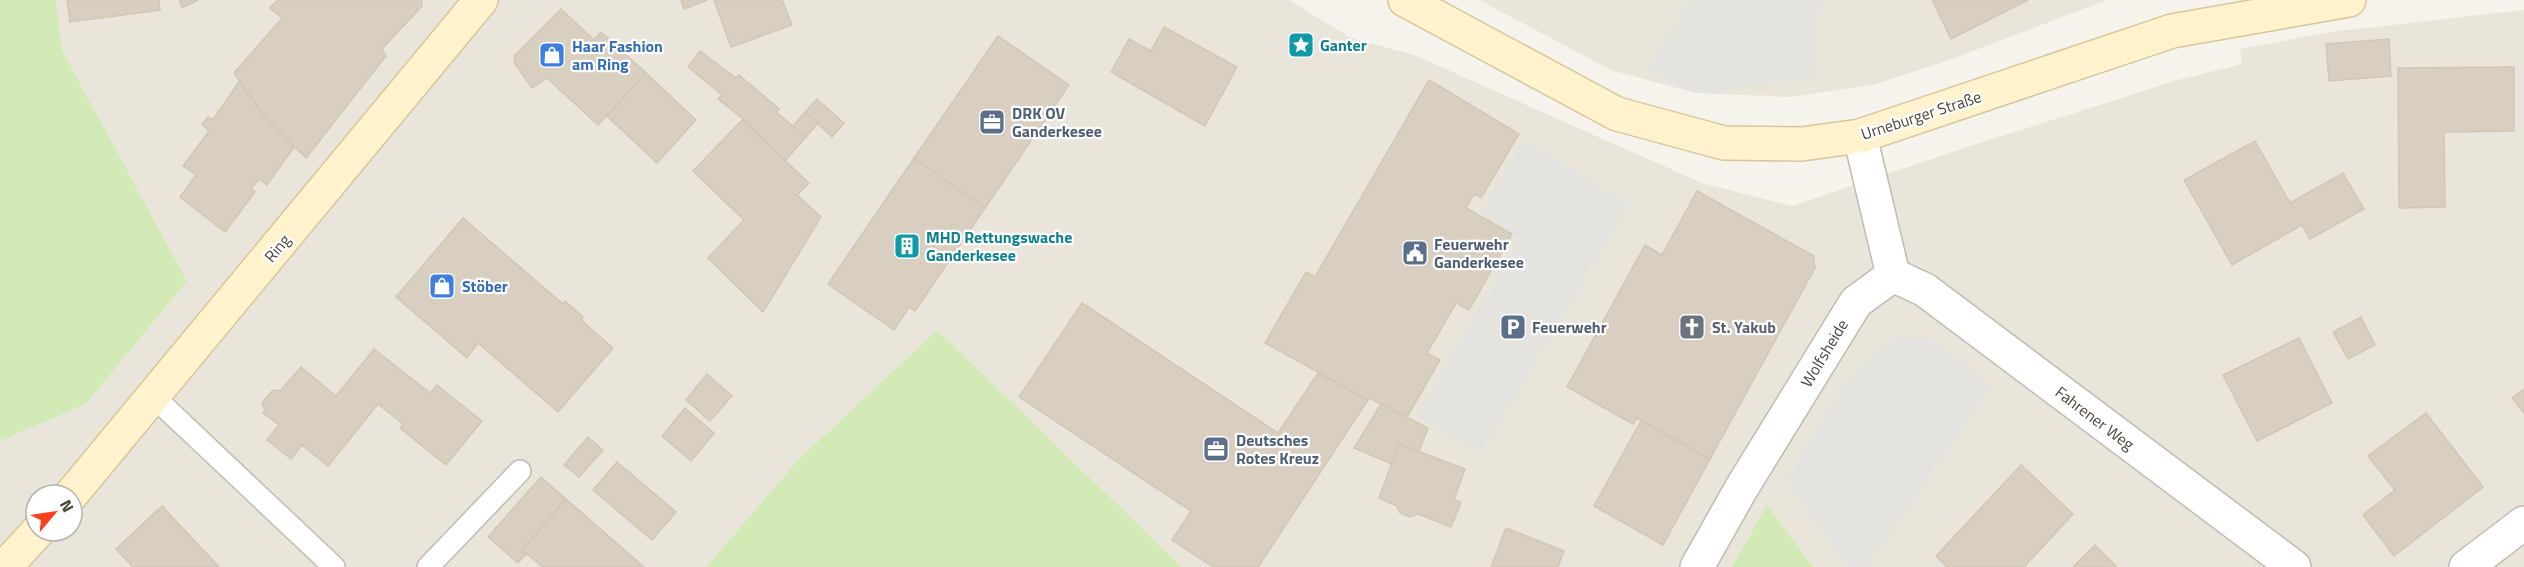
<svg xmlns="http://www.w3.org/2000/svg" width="2524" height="567" font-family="'Titillium Web',sans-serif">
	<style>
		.residential { fill: #eae5da; fill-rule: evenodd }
		.green { fill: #d2eab5 }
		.parking { fill: #e5e3e0 }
		.building { fill: #d8cfc1; stroke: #d3c7b4; stroke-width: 1.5 }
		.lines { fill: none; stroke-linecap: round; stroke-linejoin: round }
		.lane-casing { stroke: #c2bbae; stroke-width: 24 }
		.street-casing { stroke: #c2bbae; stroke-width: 36 }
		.secondary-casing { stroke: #d6c79b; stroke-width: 36 }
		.lane { stroke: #fff; stroke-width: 21 }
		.street { stroke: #fff; stroke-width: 33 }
		.secondary { stroke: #fff3cd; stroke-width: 33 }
		.labels { text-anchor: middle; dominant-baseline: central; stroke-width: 4.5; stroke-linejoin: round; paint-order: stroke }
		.culture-label { font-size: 16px; font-weight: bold; fill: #0d838f; stroke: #fff; text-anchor: start }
		.shop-label { font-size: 16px; font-weight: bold; fill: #366cbe; stroke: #fff; text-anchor: start }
		.service-label { font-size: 16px; font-weight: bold; fill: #4e5e75; stroke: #fff; text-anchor: start }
		.street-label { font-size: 16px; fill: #4b4439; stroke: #fff }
		.worship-label { font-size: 16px; font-weight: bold; fill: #5b616d; stroke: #fff; text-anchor: start }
	</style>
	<rect width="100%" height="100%" fill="#f6f3ec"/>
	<g class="residential">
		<path d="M56 0H1289L1351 38 1414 55 1702 183 1792 206 1977 144 2178 80 2242 64 2240 49 2330 32 2524 10V567H1813L1767 506 1732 567H1182L937 330 798 460 706 567H0V441L86 404 187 281 62 50ZM36 495H72V531H36Z"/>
		<polygon points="1479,0 2107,0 1941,63 1872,85 1790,97 1695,93 1611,70"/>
	</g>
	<g class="green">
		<polygon points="0,0 56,0 62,50 187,281 86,404 0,441"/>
		<polygon points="937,330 1182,567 706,567 798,460"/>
		<polygon points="1767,505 1813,567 1732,567"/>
	</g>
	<g class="parking">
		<polygon points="1688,0 1820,0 1812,78 1695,93 1650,69"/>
		<polygon points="1522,140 1629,204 1482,453 1417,416 1520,238 1480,214"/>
		<polygon points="1896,340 1931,340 1992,385 1867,567 1848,567 1786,479 1856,368"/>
	</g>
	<g class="building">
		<polygon points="67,0 159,0 160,10 70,22"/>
		<polygon points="179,0 198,0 182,8"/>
		<polygon points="278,0 422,0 422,6 382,49 386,56 306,158 268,121 234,73 282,18 270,8"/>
		<polygon points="681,0 707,0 684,9"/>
		<polygon points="714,0 782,0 792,25 731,47"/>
		<polygon points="1932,0 2028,0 1951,39"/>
		<polygon points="561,9 594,40 601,32 646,73 598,125 547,78 532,88 515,64 514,56"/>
		<polygon points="1164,27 1237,67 1205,126 1111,72 1129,39 1151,51"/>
		<polygon points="998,36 1069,85 985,208 914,158"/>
		<polygon points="2389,39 2391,76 2329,81 2326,44"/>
		<polygon points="700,51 736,78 739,75 779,109 776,112 806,137 785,161 743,119 718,99 722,95 688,67"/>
		<polygon points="2514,67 2514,131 2444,132 2445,207 2399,208 2398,68"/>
		<polygon points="646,73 696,120 657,163 607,116"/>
		<polygon points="1429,80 1519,134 1481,198 1474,194 1466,208 1512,234 1469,310 1456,303 1427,353 1440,360 1407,417 1369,398 1368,400 1265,343 1306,272 1315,277"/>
		<polygon points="239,82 268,121 294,147 267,185 259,179 251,189 255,192 225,232 180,197 196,175 183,166 209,131 202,124 208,117 211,119 214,118"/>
		<polygon points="817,99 844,123 832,137 805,112"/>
		<polygon points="805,112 818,123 806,137 793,126"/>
		<polygon points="742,120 809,183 797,195 821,217 763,312 708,258 744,220 693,171"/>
		<polygon points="2255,141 2290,203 2343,173 2364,209 2310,239 2302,225 2232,265 2184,180"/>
		<polygon points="914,158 985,208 915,311 909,307 894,330 828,284"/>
		<polygon points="1697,191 1814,256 1814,265 1816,266 1710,459 1637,418 1633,424 1567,387 1645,245 1662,255"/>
		<polygon points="463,218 563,304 565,301 583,317 581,320 613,348 558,412 478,343 467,358 396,297"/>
		<polygon points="1082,303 1278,433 1318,373 1368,400 1258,567 1213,567 1172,540 1191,511 1019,397"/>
		<polygon points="2361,317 2375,345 2348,359 2333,332"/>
		<polygon points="2299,338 2332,403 2257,441 2223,375"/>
		<polygon points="374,349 430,393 437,385 482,421 446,465 400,428 403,424 378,404 328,466 302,445 291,459 267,440 279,425 263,413 265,410 262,403 273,390 280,391 301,367 336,396"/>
		<polygon points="707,374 732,396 710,421 686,400"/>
		<polygon points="2524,389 2524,413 2512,398"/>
		<polygon points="1381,404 1428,428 1419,451 1399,444 1392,464 1354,448"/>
		<polygon points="685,408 714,433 691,461 662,436"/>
		<polygon points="2426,413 2483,487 2394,556 2363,515 2395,490 2368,456"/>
		<polygon points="1641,421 1710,459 1663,545 1594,506"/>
		<polygon points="588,437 603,450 579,477 564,465"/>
		<polygon points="1399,444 1465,469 1454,500 1461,502 1451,527 1418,514 1410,517 1400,513 1397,506 1379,498"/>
		<polygon points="617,462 676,512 652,540 593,490"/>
		<polygon points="2021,465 2073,514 2024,567 1947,567 1936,556"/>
		<polygon points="541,477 566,499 522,550 527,553 518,563 488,537"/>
		<polygon points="566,499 644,567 543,567 522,550"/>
		<polygon points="162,506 219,567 133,567 116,549"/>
		<polygon points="1506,528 1564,551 1558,567 1491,567"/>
		<polygon points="2095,545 2117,567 2073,567"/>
	</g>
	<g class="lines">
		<defs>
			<g id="lane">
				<polyline points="154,397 334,567"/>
				<polyline points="428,567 520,471"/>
			</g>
			<g id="street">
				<polyline points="1860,136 1893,275"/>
				<polyline points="1893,275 1925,290 2294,567"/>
				<polyline points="1697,567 1741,489 1856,302 1893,275"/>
				<polyline points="2466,567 2524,523"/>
			</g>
			<g id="secondary">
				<polyline points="1405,0 1617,114 1724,143 1802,144 1860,136 2172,31 2349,0"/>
				<polyline points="71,495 481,0"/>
				<polyline points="5,567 38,531"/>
			</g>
		</defs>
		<use href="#lane" class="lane-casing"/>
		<use href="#street" class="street-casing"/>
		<use href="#secondary" class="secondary-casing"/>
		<use href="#lane" class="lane"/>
		<use href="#street" class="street"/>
		<use href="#secondary" class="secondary"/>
	</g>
	<defs>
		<symbol id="sight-square" viewBox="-11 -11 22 22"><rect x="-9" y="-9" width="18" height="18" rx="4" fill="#0f9aa8" stroke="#fff"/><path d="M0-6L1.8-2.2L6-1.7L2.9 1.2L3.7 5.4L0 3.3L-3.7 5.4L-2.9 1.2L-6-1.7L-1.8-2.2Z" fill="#fff"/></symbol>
		<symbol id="shop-square" viewBox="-11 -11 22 22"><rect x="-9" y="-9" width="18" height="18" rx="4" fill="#3f7fe0" stroke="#fff"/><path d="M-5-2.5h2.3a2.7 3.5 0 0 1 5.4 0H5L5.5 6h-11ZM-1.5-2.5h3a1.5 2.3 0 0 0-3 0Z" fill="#fff"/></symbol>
		<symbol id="office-square" viewBox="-11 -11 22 22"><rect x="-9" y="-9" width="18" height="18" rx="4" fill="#5c6f8a" stroke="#fff"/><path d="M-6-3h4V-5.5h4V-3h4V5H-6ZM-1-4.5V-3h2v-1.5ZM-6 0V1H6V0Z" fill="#fff"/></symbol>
		<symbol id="building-square" viewBox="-11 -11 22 22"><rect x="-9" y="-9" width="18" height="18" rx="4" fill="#0f9aa8" stroke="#fff"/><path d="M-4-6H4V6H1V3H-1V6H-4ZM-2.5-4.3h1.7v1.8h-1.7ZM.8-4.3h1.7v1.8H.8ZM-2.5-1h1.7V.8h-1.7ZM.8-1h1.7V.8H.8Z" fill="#fff"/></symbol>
		<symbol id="civic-square" viewBox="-11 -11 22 22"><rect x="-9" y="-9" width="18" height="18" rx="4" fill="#5c6f8a" stroke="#fff"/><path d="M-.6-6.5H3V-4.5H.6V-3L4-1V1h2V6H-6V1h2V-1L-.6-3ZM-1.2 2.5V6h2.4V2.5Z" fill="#fff"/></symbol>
		<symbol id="parking-square" viewBox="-11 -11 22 22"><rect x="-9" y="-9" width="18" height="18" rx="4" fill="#5c6f8a" stroke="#fff"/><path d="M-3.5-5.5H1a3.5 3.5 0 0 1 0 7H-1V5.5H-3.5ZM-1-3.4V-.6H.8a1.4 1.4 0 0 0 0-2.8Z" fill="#fff"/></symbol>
		<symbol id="church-square" viewBox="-11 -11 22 22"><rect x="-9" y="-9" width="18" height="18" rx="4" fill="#6b7280" stroke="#fff"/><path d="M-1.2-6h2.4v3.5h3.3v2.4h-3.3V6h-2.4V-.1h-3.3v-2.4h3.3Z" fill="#fff"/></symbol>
	</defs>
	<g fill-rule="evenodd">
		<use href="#sight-square" x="1286" y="30" width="30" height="30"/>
		<use href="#shop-square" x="537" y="40" width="30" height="30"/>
		<use href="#office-square" x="977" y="107" width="30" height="30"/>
		<use href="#building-square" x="892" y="231" width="30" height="30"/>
		<use href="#civic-square" x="1400" y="238" width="30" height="30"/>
		<use href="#shop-square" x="427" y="271" width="30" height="30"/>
		<use href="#parking-square" x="1498" y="312" width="30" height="30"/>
		<use href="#church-square" x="1677" y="312" width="30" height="30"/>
		<use href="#office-square" x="1201" y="434" width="30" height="30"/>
	</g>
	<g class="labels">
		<g class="culture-label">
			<text x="1320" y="45">Ganter</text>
			<text x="926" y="237">MHD Rettungswache<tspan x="926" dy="18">Ganderkesee</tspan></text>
		</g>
		<g class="shop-label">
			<text x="572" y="46">Haar Fashion<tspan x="572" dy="18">am Ring</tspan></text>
			<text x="462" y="286">Stöber</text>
		</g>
		<g class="service-label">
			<text x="1012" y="113">DRK OV<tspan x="1012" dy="18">Ganderkesee</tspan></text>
			<text x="1434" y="244">Feuerwehr<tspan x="1434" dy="18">Ganderkesee</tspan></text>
			<text x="1532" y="327">Feuerwehr</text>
			<text x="1236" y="440">Deutsches<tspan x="1236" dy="18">Rotes Kreuz</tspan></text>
		</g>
		<g class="street-label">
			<text transform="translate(1921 115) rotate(-18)">Urneburger Straße</text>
			<text transform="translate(277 248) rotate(-50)">Ring</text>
			<text transform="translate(1824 353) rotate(-59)">Wolfsheide</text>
			<text transform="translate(2095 418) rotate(37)">Fahrener Weg</text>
		</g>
		<g class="worship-label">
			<text x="1712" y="327">St. Yakub</text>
		</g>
	</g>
	<g transform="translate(54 513) rotate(61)"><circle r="28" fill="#ffffff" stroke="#b7b4b0" stroke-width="1.5"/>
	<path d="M0-4.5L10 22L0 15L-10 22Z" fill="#fc3f1d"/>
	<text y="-9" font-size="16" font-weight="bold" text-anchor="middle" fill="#4b4439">N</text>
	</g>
</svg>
